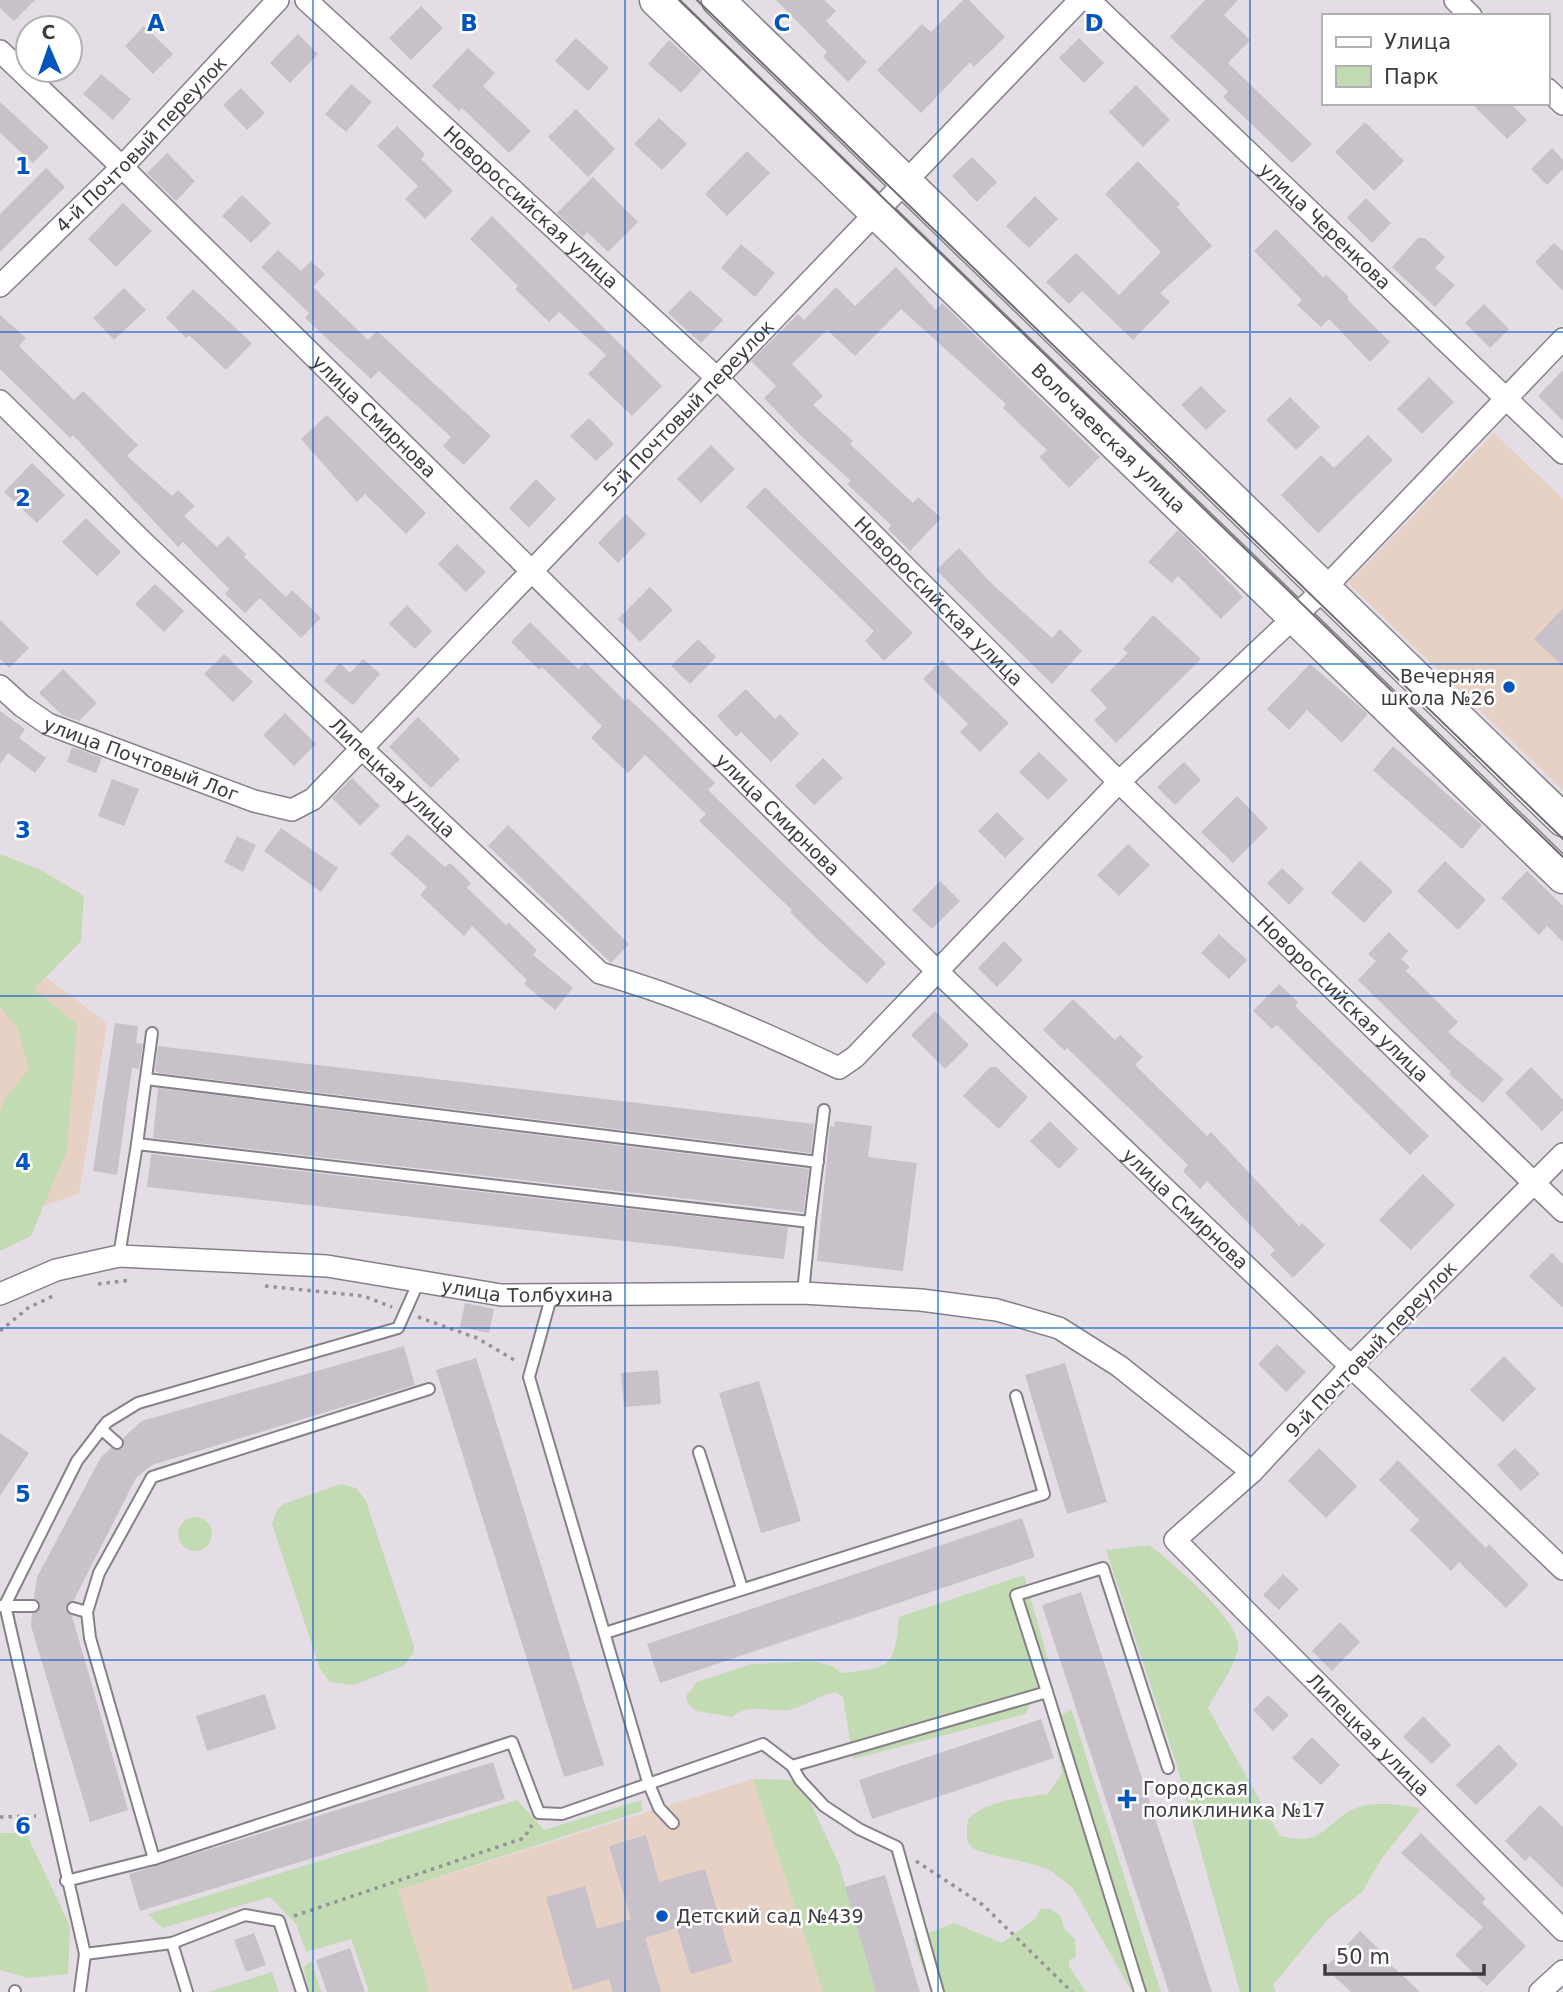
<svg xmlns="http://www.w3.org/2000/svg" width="1563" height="1992" font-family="'DejaVu Sans',sans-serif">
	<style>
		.education { fill: #e6d1c4 }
		.green { fill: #c3dbb2 }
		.building { fill: #c8c1ca }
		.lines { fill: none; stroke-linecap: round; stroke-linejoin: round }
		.lane-casing { stroke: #868088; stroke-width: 14 }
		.street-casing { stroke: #868088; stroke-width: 24 }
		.secondary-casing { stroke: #868088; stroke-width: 35 }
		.path { stroke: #979299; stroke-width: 3.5; stroke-dasharray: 3.5 5; stroke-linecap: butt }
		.lane { stroke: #fff; stroke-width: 10 }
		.street { stroke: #fff; stroke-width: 21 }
		.secondary { stroke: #fff; stroke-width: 32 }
		.tram { stroke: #716d72; stroke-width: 2 }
		.grid { fill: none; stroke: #0055be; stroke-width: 2; stroke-opacity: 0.55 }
		.poi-dot { fill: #0055be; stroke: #fff; stroke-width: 2.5 }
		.labels { text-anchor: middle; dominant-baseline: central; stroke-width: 5; stroke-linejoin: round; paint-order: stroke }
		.street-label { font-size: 19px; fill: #3e3b3f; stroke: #fff }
		.poi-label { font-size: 19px; fill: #3e3b3f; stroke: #fff; text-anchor: start }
		.grid-label { font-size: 23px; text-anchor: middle; font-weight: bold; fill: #0055be; stroke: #fff; stroke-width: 5; stroke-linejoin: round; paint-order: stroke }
	</style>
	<rect width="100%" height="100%" fill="#e4dde6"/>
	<g class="education">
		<polygon points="1494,433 1563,499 1563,790 1348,583"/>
		<polygon points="0,943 107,1023 79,1194 22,1213 0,1239"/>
		<polygon points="753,1779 823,1992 430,1992 398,1890"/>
	</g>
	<g class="green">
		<polygon points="0,854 41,870 84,896 81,941 34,989 77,1024 67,1150 31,1236 0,1251 0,1112 5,1099 29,1069 17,1027 0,1007"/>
		<polygon points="341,1484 356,1488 366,1501 414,1646 413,1654 403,1666 353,1685 330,1682 320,1669 272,1524 277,1510 283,1504"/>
		<circle cx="195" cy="1534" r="17"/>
		<path d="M1149 1545C1171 1561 1244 1623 1238 1650 1233 1669 1217 1690 1208 1708L1280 1836C1327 1847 1321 1824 1356 1808 1370 1801 1407 1804 1421 1809L1382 1858 1362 1892 1328 1919 1273 1985 1276 1992H1240L1177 1766 1106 1550Z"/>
		<path d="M1024 1575 1048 1659 1026 1714 853 1759 843 1697 836 1692C819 1695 804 1707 788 1710 770 1712 746 1703 733 1717L696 1711 688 1704 686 1696 697 1682 752 1664 813 1661 832 1666 842 1673C892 1667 894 1668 899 1617Z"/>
		<path d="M1071 1709 1161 1992H1132L1073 1888C1065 1882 1056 1874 1047 1869 1031 1861 977 1855 970 1846 965 1838 967 1827 968 1819 988 1800 1021 1798 1048 1794L1062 1773 1052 1722Z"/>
		<polygon points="753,1779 800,1780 839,1864 876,1992 823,1992"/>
		<polygon points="517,1800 544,1830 641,1800 642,1811 398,1890 430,1992 369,1992 351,1939 306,1952 296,1924 270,1897 162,1928 148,1914"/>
		<polygon points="0,1833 26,1833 70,1926 68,1974 28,1978 0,1970"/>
		<polygon points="1040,1909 1050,1909 1060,1915 1064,1928 1075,1940 1076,1957 1069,1960 1069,1966 1086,1992 931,1992 913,1939 954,1923 1002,1943 1036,1918"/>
		<polygon points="311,1961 321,1992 310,1992 303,1968"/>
		<polygon points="272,1972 279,1992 208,1992"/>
	</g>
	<g class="building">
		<polygon points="0,0 35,0 14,21 0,8"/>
		<polygon points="776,0 824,0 836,11 826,21 867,62 848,82 823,57 827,52"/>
		<polygon points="963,0 969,0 1005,37 974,67 970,62 921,113 877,70 922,24 931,32"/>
		<polygon points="1205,0 1238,0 1224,15 1250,40 1228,63 1312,144 1292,163 1223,97 1228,91 1170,37"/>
		<polygon points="421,6 443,28 411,60 389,38"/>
		<polygon points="144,26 173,54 153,74 125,46"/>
		<polygon points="298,34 318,54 290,83 270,63"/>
		<polygon points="576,38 609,68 588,91 555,61"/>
		<polygon points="1079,38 1104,63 1084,83 1059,58"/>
		<polygon points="669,40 702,70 681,93 648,64"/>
		<polygon points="468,48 495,73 483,86 531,131 509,153 462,108 459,111 432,86"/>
		<polygon points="101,74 131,99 113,120 83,94"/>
		<polygon points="351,84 372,102 346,132 325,114"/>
		<polygon points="1136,85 1170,120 1143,147 1109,112"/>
		<polygon points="241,88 265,113 247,130 223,105"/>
		<polygon points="0,102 49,147 33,163 0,133"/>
		<polygon points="1471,103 1510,103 1527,120 1507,139"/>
		<polygon points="576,109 615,149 588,177 548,137"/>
		<polygon points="659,118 687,144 662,170 634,144"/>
		<polygon points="1365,122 1404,161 1374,191 1335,152"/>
		<polygon points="397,126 425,154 421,159 453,191 425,219 405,199 418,186 377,146"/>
		<polygon points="1552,148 1563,160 1563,169 1547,185 1531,169"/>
		<polygon points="747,151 770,173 727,216 705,194"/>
		<polygon points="167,153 195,181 176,201 147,173"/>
		<polygon points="972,157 997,182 977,202 952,176"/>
		<polygon points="1138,161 1180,204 1177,207 1212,246 1160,293 1170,302 1133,340 1082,291 1069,304 1046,282 1076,253 1119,295 1161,252 1105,194"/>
		<polygon points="46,168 65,187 0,252 0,214"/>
		<polygon points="593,177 638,222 608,252 587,232 583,237 557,213"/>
		<polygon points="242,195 271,223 251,243 222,216"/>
		<polygon points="1035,196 1058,219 1029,248 1006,226"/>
		<polygon points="1366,198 1391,223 1372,243 1347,218"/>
		<polygon points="123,203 152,231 116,267 88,239"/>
		<polygon points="492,216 662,386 632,416 588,374 606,355 559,312 549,322 515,289 518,286 470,239"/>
		<polygon points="1276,229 1323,277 1326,275 1349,297 1347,299 1390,342 1370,362 1329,319 1321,327 1297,305 1302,300 1254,251"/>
		<polygon points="1418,238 1425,238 1445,257 1435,268 1455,285 1435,307 1392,267"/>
		<polygon points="1554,243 1563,251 1563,291 1535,262"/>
		<polygon points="741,244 775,273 755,297 721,268"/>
		<polygon points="278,250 301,271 311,261 325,274 313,287 368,340 377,331 491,436 464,465 443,446 451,437 379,371 371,379 305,318 309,313 261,267"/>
		<polygon points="896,267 936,310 942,303 1100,457 1069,488 1039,457 1047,450 1003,408 1006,404 901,309 855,356 827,330 792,364 823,396 813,405 853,441 850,444 913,503 918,497 941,518 910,551 888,529 891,525 847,484 851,481 799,434 764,398 776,386 751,361 798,314 804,320 836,287 855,306"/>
		<polygon points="124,288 146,310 114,340 93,318"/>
		<polygon points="193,289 252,343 226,370 189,335 186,338 166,318"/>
		<polygon points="690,290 723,320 701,343 668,313"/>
		<polygon points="1484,304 1509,329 1490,348 1465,323"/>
		<polygon points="0,315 26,338 19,346 74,400 83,391 138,445 127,456 172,496 178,490 195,506 184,516 217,547 228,536 246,554 244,557 286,597 292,590 321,618 301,638 260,598 245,613 225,594 229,589 183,542 178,547 73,435 70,438 0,369"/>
		<polygon points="1563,370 1563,421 1538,396"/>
		<polygon points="1429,377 1454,402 1422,434 1397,409"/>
		<polygon points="1201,386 1226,411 1206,430 1181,405"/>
		<polygon points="1290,397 1320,427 1296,450 1266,420"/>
		<polygon points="327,415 426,513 406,534 365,494 357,502 301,439"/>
		<polygon points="589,418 614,444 596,461 570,436"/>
		<polygon points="1368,435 1393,460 1318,533 1281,495 1321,455 1334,468"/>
		<polygon points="711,445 735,469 701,503 677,479"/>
		<polygon points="32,463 65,495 37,523 4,492"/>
		<polygon points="536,479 556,499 529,528 509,508"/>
		<polygon points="765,487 913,633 884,661 865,641 874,631 746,507"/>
		<polygon points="626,514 646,534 618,563 598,543"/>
		<polygon points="86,518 121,552 97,576 62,542"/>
		<polygon points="1178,530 1243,597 1221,619 1178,576 1172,583 1148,562"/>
		<polygon points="457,544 486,572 466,592 438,564"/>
		<polygon points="959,548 989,581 1052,638 1060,629 1082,651 1052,684 936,570"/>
		<polygon points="155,584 184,611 164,632 135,604"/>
		<polygon points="650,587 673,610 640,642 618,619"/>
		<polygon points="407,605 432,631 415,649 389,624"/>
		<polygon points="1563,608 1563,666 1534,639"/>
		<polygon points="1153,615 1201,659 1116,743 1094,720 1107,708 1090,690 1128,653 1123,649"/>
		<polygon points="0,620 29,648 9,668 0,659"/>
		<polygon points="530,622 578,669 585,662 625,701 628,698 665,733 715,783 708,790 886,963 867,984 818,940 790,912 792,910 699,821 706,814 645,755 628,773 591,738 602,726 542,667 539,670 511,642"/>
		<polygon points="698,639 716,657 690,684 671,666"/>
		<polygon points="224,654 253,682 233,702 204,674"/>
		<polygon points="363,659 380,674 353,705 324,681 340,663 350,673"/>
		<polygon points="942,660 1009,723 980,752 960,732 968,724 923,679"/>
		<polygon points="1310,664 1368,714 1342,743 1307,710 1289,730 1267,709"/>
		<polygon points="63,669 97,703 79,721 62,715 39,693"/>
		<polygon points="746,689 775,719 780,714 799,734 771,762 741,732 736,737 717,716"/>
		<polygon points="0,711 25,729 19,738 46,758 35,773 8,753 0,764"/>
		<polygon points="285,713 316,744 294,766 263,735"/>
		<polygon points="418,717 460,759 431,788 389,747"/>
		<polygon points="1393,746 1482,825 1462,849 1373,770"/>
		<polygon points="72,747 102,758 96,773 67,762"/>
		<polygon points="1039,752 1068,780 1048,800 1019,772"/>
		<polygon points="823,758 843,778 814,805 795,786"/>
		<polygon points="1184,762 1201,780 1175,805 1157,787"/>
		<polygon points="352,778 380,806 360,826 332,798"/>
		<polygon points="112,779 139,789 124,826 98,816"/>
		<polygon points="1237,796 1268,828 1233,863 1201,832"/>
		<polygon points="997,812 1024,839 1005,858 978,831"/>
		<polygon points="508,825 629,944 611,963 488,846"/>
		<polygon points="281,828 338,868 321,892 264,851"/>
		<polygon points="408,834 445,867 450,863 471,883 467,888 506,925 509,923 537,950 533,955 573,988 555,1010 524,984 527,980 472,926 464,936 420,895 427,887 390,854"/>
		<polygon points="237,836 256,845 243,872 224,862"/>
		<polygon points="1128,844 1150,865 1119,896 1097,875"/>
		<polygon points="1360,861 1393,891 1364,923 1331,893"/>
		<polygon points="1445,861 1486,900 1458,930 1417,891"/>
		<polygon points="1282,868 1304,889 1289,905 1267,883"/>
		<polygon points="1527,871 1563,906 1563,942 1547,926 1539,935 1501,898"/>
		<polygon points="940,881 960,901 932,929 912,910"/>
		<polygon points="1389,932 1408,951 1401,959 1410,967 1406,971 1458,1022 1448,1032 1504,1079 1483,1103 1449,1074 1451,1072 1358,980 1376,961 1368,954"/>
		<polygon points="1219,934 1247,960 1229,979 1201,953"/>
		<polygon points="1004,941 1023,960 997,987 978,968"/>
		<polygon points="1279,984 1298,1002 1295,1006 1429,1136 1410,1155 1277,1025 1272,1029 1253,1011"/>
		<polygon points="1073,999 1115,1040 1120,1035 1143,1057 1135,1065 1207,1136 1211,1132 1299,1226 1302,1223 1325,1245 1293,1278 1270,1255 1275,1250 1207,1181 1200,1189 1183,1171 1188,1165 1067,1048 1065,1051 1043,1030"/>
		<polygon points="935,1011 969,1045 945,1069 911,1035"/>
		<polygon points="115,1023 138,1026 136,1043 143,1044 139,1069 132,1068 117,1175 93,1171"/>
		<polygon points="158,1046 814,1124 811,1153 160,1073 155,1071"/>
		<polygon points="990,1067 996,1067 1028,1097 999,1129 963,1096"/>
		<polygon points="1531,1067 1563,1100 1563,1110 1542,1131 1505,1093"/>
		<polygon points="158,1088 809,1169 803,1212 153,1138"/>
		<polygon points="835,1121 872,1126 868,1157 917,1163 903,1271 817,1261 830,1126 834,1127"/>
		<polygon points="1050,1121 1078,1149 1059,1169 1030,1141"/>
		<polygon points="151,1154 788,1227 784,1259 147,1187"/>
		<polygon points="1423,1174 1455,1205 1411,1250 1379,1220"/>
		<polygon points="1552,1253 1563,1264 1563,1308 1529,1276"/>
		<polygon points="465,1303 494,1309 489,1333 460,1327"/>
		<polygon points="1277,1344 1306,1372 1286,1392 1258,1364"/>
		<polygon points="404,1346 415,1385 152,1465 136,1478 74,1600 65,1607 67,1613 72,1616 128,1810 90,1822 31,1626 32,1614 41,1607 34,1598 37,1577 101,1457 111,1448 122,1449 123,1438 142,1421"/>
		<polygon points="1504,1356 1536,1389 1503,1422 1470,1390"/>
		<polygon points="476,1358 604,1765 564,1777 436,1370"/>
		<polygon points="1065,1363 1107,1502 1067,1514 1025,1375"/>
		<polygon points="658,1370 661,1404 624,1407 621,1373"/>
		<polygon points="759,1381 801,1521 761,1533 719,1393"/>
		<polygon points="0,1433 29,1453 0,1496"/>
		<polygon points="1319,1448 1357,1486 1326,1518 1288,1481"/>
		<polygon points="1515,1448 1540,1474 1521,1491 1497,1465"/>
		<polygon points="1398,1460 1486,1548 1489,1544 1529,1585 1506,1608 1459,1562 1451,1571 1410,1530 1419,1520 1379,1480"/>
		<polygon points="1022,1518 1035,1557 660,1683 647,1644"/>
		<polygon points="1283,1574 1299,1589 1279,1610 1263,1595"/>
		<polygon points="1081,1592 1212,1992 1169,1992 1042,1605"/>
		<polygon points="1340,1622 1360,1642 1332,1671 1312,1651"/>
		<polygon points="265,1694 276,1729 207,1751 196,1716"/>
		<polygon points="1268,1695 1289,1715 1273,1731 1253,1710"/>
		<polygon points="1423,1716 1451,1745 1432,1764 1403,1737"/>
		<polygon points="1041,1719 1054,1758 872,1819 859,1780"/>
		<polygon points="1312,1737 1340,1765 1321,1785 1292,1758"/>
		<polygon points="1499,1744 1518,1765 1476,1805 1456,1785"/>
		<polygon points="493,1762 505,1799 140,1911 129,1874"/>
		<polygon points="1540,1805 1563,1827 1563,1888 1530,1856 1525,1861 1505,1841"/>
		<polygon points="1421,1833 1486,1899 1482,1903 1526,1946 1487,1986 1455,1955 1483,1927 1401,1853"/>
		<polygon points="646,1835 659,1882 705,1869 732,1962 691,1974 677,1928 645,1938 661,1992 613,1992 609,1979 573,1990 546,1897 585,1886 597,1929 631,1919 609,1846"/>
		<polygon points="885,1875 920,1992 876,1992 845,1887"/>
		<polygon points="1360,1931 1389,1959 1387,1961 1420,1992 1351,1992 1325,1968"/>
		<polygon points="254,1933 266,1965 246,1972 234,1940"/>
		<polygon points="350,1948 365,1992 327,1992 316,1960"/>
	</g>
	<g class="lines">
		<defs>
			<g id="lane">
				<polyline points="146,1079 818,1162"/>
				<polyline points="137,1144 152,1033"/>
				<polyline points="810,1222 824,1110"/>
				<polyline points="119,1256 137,1144 810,1222 803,1293"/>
				<polyline points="552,1294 529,1377 648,1782 659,1808 673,1823"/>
				<polyline points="101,1429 117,1443"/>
				<polyline points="699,1452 742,1588"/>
				<polyline points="1,1606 33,1606"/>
				<polyline points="73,1608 87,1612"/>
				<polyline points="605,1633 1044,1494 1016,1396"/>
				<polyline points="1047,1692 1016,1595 1103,1568 1168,1768"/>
				<polyline points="792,1766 1047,1692 1140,1992"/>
				<polyline points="154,1859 90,1638 87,1612 99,1573 152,1477 429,1389"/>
				<polyline points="66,1881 154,1859 512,1742 539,1813 562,1814 763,1744 792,1766 800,1780 824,1806 859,1829 897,1847 938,1992"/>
				<polyline points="172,1943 187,1992"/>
				<polyline points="85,1954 172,1943 245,1915 279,1921 302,1992"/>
				<polyline points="15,1991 15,1992"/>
				<polyline points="80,1992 85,1954 5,1605 77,1461 107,1422 138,1403 398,1328 419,1281"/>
			</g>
			<g id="street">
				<path id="s1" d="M306 0 717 378 1119 782 1563 1211"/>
				<path id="s2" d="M1089 0 1563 453"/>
				<polyline points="1455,0 1471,16"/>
				<path id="s3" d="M0 51 122 167 937 971 1563 1569"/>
				<polyline points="1547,89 1563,104"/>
				<path id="s4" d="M0 286 122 167 278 0"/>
				<path id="s5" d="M0 401 146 545 600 973C685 997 759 1031 839 1068L855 1057 1119 782 1324 589 1563 339"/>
				<path id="s6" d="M0 686 22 706 48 724 254 801 292 810 313 799 1080 0"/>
				<path id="s7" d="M1563 1154 1351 1366 1252 1472 1175 1540 1563 1930"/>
				<path id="s8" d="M0 1294 56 1270 119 1256 327 1266 501 1295 803 1293 921 1300 997 1310 1059 1328 1119 1366 1252 1472"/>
				<polyline points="1540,1992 1563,1971"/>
			</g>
			<g id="secondary">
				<path id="s9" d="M656 0 1563 877"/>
				<polyline points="718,0 1563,820"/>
			</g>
		</defs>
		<use href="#lane" class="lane-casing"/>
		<use href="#street" class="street-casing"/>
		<use href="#secondary" class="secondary-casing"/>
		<g class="path">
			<polyline points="98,1284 132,1280"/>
			<polyline points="265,1286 363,1296 392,1307"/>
			<polyline points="418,1317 477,1338 516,1361"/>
			<polyline points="0,1331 28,1308 53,1296"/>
			<polyline points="0,1817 36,1816"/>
			<polyline points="916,1861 983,1905 1072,1992"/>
			<polyline points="294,1916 524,1838 532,1825"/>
		</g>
		<use href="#lane" class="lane"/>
		<use href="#street" class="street"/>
		<use href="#secondary" class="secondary"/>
		<g class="tram">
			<polyline points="679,0 1563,857"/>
			<polyline points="697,0 1563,839"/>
		</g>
	</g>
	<path class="grid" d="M313 0V1992M625 0V1992M938 0V1992M1250 0V1992M0 332H1563M0 664H1563M0 996H1563M0 1328H1563M0 1660H1563"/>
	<g class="poi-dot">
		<circle cx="1509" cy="687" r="7"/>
		<path d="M1123.5 1788.5h7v7h7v7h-7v7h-7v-7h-7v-7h7z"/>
		<circle cx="662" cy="1916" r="7"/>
	</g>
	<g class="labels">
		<g class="street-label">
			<text stroke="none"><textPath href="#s4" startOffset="200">4-й Почтовый переулок</textPath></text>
			<text stroke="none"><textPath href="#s1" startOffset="306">Новороссийская улица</textPath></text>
			<text stroke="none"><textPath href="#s2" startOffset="327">улица Черенкова</textPath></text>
			<text stroke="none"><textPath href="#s6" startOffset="886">5-й Почтовый переулок</textPath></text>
			<text stroke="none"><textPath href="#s3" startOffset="523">улица Смирнова</textPath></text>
			<text stroke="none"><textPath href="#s9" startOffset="630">Волочаевская улица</textPath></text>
			<text stroke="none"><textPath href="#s1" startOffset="873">Новороссийская улица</textPath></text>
			<text stroke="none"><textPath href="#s6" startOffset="161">улица Почтовый Лог</textPath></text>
			<text stroke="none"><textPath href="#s5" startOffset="544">Липецкая улица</textPath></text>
			<text stroke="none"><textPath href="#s3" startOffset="1090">улица Смирнова</textPath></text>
			<text stroke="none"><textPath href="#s1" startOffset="1440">Новороссийская улица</textPath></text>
			<text stroke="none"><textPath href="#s3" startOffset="1657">улица Смирнова</textPath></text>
			<text stroke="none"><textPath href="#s8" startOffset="536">улица Толбухина</textPath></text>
			<text transform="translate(1371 1349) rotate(-46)">9-й Почтовый переулок</text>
			<text stroke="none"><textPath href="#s7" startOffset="822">Липецкая улица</textPath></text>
		</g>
		<g class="poi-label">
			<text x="1495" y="676" text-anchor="end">Вечерняя<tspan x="1495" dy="22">школа №26</tspan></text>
			<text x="1143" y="1788">Городская<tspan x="1143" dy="22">поликлиника №17</tspan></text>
			<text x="676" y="1916">Детский сад №439</text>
		</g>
	</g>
	<g class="grid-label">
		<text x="156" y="31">A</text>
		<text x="469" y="31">B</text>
		<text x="782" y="31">C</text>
		<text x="1094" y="31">D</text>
		<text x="23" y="174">1</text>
		<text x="23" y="506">2</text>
		<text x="23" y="838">3</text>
		<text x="23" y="1170">4</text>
		<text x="23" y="1502">5</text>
		<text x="23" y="1834">6</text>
	</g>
	<rect x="1322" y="14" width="228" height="91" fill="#ffffff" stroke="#b2b1b2" stroke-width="2"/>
	<rect x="1336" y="37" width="35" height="10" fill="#ffffff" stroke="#b2b1b2" stroke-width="2"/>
	<text x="1384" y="49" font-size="21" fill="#3e3b3f">Улица</text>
	<rect x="1336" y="66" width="35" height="21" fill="#c3dbb2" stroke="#b2b1b2" stroke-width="2"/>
	<text x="1384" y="84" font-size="21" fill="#3e3b3f">Парк</text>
	<g transform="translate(49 49) rotate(358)"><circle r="33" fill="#ffffff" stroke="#b2b1b2" stroke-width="2"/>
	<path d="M0-5L12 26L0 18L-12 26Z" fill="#0055be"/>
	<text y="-10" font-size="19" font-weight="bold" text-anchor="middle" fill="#3e3b3f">С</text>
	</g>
	<path d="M1325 1964v10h159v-10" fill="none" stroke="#3e3b3f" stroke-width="3.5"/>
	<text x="1336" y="1964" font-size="21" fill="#3e3b3f" stroke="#ffffff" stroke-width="5" paint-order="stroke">50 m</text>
</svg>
